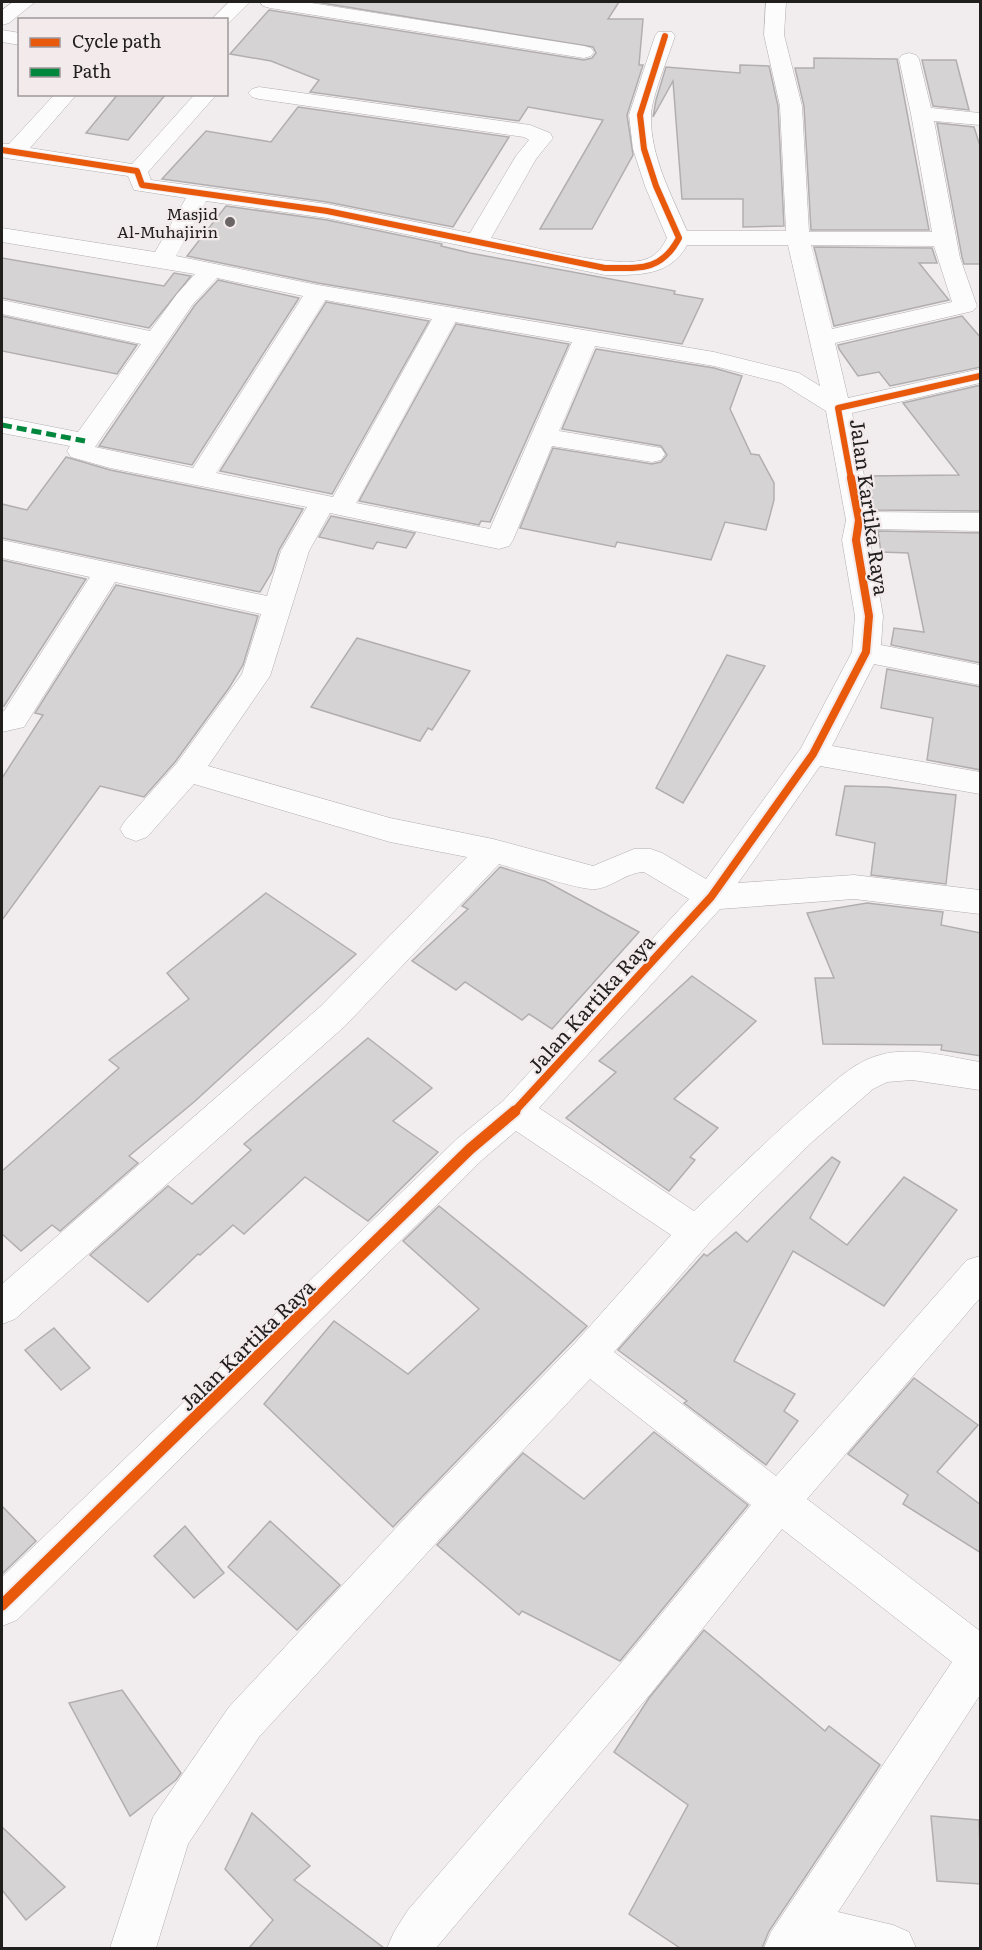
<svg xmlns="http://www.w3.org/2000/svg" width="982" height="1950" font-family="Literata,serif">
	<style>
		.building { fill: #d6d3d4; stroke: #b2aeb0; stroke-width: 1.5 }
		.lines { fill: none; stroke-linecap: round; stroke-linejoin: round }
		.minor-casing { stroke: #b2aeaf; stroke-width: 1 }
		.minor { fill: #fdfcfc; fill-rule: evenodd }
		.quiet { stroke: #00873e; stroke-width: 5; stroke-dasharray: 10 5; stroke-linecap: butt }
		.cycleway-far2-casing { stroke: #f3eaec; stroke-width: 8 }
		.cycleway-far1-casing { stroke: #f3eaec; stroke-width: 12 }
		.cycleway-casing { stroke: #f3eaec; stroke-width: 15 }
		.cycleway-far2 { stroke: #e8590c; stroke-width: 6 }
		.cycleway-far1 { stroke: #e8590c; stroke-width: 8 }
		.cycleway { stroke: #e8590c; stroke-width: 11 }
		.poi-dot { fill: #6a6666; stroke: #f3eaec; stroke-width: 2 }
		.labels { text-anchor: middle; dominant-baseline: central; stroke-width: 4.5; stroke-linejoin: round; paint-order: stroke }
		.far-poi-label { font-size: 16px; fill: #211e1e; stroke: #f3eaec; text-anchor: end }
		.street-label { font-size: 20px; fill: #211e1e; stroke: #f3eaec }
	</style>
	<rect width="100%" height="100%" fill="#f1eced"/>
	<g class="building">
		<polygon points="316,2 619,2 608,19 643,19 639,65 643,65 627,115 633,155 592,229 540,229 603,120 528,107 519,121 310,92 319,80 271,61 230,54 269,10 584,60 592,58 596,53 593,47"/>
		<polygon points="814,58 897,59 929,230 811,230 804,106 795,68 814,68"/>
		<polygon points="922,60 956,60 969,110 933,106"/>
		<polygon points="740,65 769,66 778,106 784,226 743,227 743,199 682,199 673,81 653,117 656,100 666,67 740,73"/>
		<polygon points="118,94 166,94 128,140 86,133"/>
		<polygon points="298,107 509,137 453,227 327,202 162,179 206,131 271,142"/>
		<polygon points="937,123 974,127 981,149 981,264 964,264 962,257"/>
		<polygon points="226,206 327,220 442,244 441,246 470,253 675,291 674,294 703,299 682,344 318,283 187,256"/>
		<polygon points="814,247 932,248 937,263 919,263 949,300 834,326"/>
		<polygon points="2,258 164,286 174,273 191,276 149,328 2,298"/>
		<polygon points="218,280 299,298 192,465 99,446 195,305"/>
		<polygon points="326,302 429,321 332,494 220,471"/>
		<polygon points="2,316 137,345 117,374 2,351"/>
		<polygon points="962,316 981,338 981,367 890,386 879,372 858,376 839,349 838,345"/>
		<polygon points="456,324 569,344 490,522 481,521 479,525 359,501"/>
		<polygon points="596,349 714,368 742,376 730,409 751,454 759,455 774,483 774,500 766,530 725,522 711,560 617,542 615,547 520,528 553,448 652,464 661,462 667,455 661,446 562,429"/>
		<polygon points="981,385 981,511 874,510 868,476 959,475 903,403"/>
		<polygon points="66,457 110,470 303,509 279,550 272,572 260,592 2,538 2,504 27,510"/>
		<polygon points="331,516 415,533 406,548 377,542 373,549 319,537"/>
		<polygon points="878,531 981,533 981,663 891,645 894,628 924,632 908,553 881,552"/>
		<polygon points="2,560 86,579 4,706 2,706"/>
		<polygon points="116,585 258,616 243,665 229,688 175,762 144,797 100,786 2,920 2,778 43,715 35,713"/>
		<polygon points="357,638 470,671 432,730 428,728 420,741 311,707"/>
		<polygon points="727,655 765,666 683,803 656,788"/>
		<polygon points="887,669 981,687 981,770 927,760 933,718 881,708"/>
		<polygon points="845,786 887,787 956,795 946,884 871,875 875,843 836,835"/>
		<polygon points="500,867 545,881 639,932 552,1029 529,1014 522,1020 465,982 456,990 412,961 468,909 462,906"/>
		<polygon points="266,893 356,954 194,1102 129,1156 138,1163 60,1231 52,1225 21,1251 2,1234 2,1171 119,1068 109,1060 189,999 167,973"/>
		<polygon points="867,903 943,912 941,925 981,933 981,1056 941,1050 942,1045 823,1044 815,978 834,978 807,913"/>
		<polygon points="692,976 756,1021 674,1099 718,1128 690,1157 695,1160 669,1191 566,1118 616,1072 599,1061"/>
		<polygon points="368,1038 432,1088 393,1121 438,1152 368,1221 305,1177 244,1234 233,1225 200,1255 198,1254 148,1302 90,1255 168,1186 192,1204 251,1150 244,1144"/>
		<polygon points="832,1157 840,1162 810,1218 847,1245 904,1177 957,1210 884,1306 793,1251 734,1361 795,1394 784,1411 798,1421 766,1465 684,1403 687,1401 618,1350 704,1254 707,1256 736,1232 747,1242"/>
		<polygon points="439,1206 587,1326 393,1527 264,1404 334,1321 408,1374 479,1309 403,1241"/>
		<polygon points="54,1328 90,1368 61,1390 25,1350"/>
		<polygon points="914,1378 978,1425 937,1472 981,1505 981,1553 903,1504 908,1495 848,1454"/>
		<polygon points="654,1432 748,1505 620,1661 522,1611 519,1615 437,1545 523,1453 584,1499"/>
		<polygon points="2,1506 36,1541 2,1574"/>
		<polygon points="270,1521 340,1585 297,1630 228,1567"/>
		<polygon points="185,1526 224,1573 194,1598 154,1556"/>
		<polygon points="704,1630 825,1731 829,1726 880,1765 769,1931 762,1948 680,1948 629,1914 688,1805 614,1752 649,1698"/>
		<polygon points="122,1690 181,1773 176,1780 130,1816 69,1703"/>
		<polygon points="252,1813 310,1866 294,1880 384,1948 249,1948 273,1920 225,1869"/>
		<polygon points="931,1816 979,1820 981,1884 937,1881"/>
		<polygon points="2,1827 65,1887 26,1920 2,1890"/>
	</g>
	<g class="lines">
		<defs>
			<g id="minor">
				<polygon points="13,2 35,2 9,23 2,25 2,10"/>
				<polygon points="229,2 250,2 228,24 226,20 211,20"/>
				<polygon points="260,2 305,2 584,46 591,48 594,52 591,56 584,58 270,8 263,6"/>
				<path d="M766 2H786L784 35 802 106 809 232H932L911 114 899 59 902 55 909 53 916 55 919 59 931 108 980 113V125L934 121 960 258 977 306 973 311 835 343 848 398 980 369V383L852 413 871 512 980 513V531L871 529 870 540 883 616 881 645 980 665V685L874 664 832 746 980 772V794L820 766 738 883 854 875 980 890V914L854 899 720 909 539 1108 694 1211C733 1174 771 1136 812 1101 833 1083 853 1062 880 1055 911 1046 949 1057 980 1062V1090L912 1080 887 1082 873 1089 812 1142 709 1243 614 1352 776 1476 967 1260 980 1256V1298L807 1499 980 1631V1695L838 1912 893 1925 909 1932 916 1948H764L771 1932 952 1662 782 1529 652 1692 436 1948H387L394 1932 408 1910 622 1662 751 1505 590 1379 448 1530 259 1737 188 1844 156 1948H110L153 1817 229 1707 420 1502 575 1343 671 1235 516 1131 482 1160 17 1620 2 1626V1577L458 1138 503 1101 689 899 644 872C627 872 613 887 596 889 581 891 517 869 499 864L345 1026 15 1319 2 1324V1284L321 1006 467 857 390 842 194 784 147 837 136 841 125 837 120 829 125 821 177 763 242 674 261 614 115 582 24 727 2 732V712L4 711 90 577 2 558V540L267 596 281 551 307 507 110 468 71 457 67 451 70 446 2 433V417L78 432 141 344 2 314V300L150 331 177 294 195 274 2 242V228L155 252 186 198 134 190 128 176 5 158 2 156V144H9L55 94H77L30 148 132 164 195 94H217L148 172 151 180 327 204 470 233 516 156 529 140 524 137 259 99 252 97 248 93 252 89 259 87 530 125 550 133 553 138 536 159 491 238C524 244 621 272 649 258 658 254 663 246 667 238L645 186 633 149 629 115 655 36 658 32H672L675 36C669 55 651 99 651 116 650 156 672 196 687 231H786L780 106 764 35ZM206 201 327 218 605 275C637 275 670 277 687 245H788L820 386 799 373 714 352 318 285 176 256ZM811 245 934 246 952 302 832 329ZM217 278 303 296 193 468 95 447 193 304ZM325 300 432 319 333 497 216 473ZM455 322 572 342 490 529 356 503ZM595 346 714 366 781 383 826 411 846 520 842 540 855 616 852 652 801 748 706 879 662 853 651 849H634L593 866 493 839 390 818 208 766 270 676 309 551 330 513 499 549 509 546 513 540 552 446 652 462 661 460 665 454 661 448 559 431Z"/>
				<polygon points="2,30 20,33 20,45 2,42"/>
			</g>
		</defs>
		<use href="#minor" class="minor-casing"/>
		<use href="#minor" class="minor"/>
		<polyline class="quiet" points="2,425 85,441"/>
		<defs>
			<g id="cycleway-far2">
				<path d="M2 150 137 171 142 185 327 211 605 268C639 268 661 272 679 238L656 186 644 149 640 115 665 36"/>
				<polyline points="851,479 838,408 980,376"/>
			</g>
			<polyline id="cycleway-far1" points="513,1113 711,897 813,754 866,652 869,616 856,540 859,520 851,478"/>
			<polyline id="cycleway" points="2,1605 470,1149 515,1111"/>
		</defs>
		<use href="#cycleway-far2" class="cycleway-far2-casing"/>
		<use href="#cycleway-far1" class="cycleway-far1-casing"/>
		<use href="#cycleway" class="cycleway-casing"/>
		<use href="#cycleway-far2" class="cycleway-far2"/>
		<use href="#cycleway-far1" class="cycleway-far1"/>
		<use href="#cycleway" class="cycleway"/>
	</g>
	<circle class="poi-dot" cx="230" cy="222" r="6"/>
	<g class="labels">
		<g class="far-poi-label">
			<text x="218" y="213">Masjid<tspan x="218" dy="18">Al-Muhajirin</tspan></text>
		</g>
		<g class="street-label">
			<text transform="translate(871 507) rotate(82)">Jalan Kartika Raya</text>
			<text transform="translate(590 1003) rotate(-48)">Jalan Kartika Raya</text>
			<text transform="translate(246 1344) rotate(-44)">Jalan Kartika Raya</text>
		</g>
	</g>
	<rect width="982" height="1950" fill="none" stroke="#211e1e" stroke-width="6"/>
	<rect x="18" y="18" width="210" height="78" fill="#f3eaec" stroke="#9f989a" stroke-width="1.5"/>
	<rect x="30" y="38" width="30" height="9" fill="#e8590c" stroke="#9f989a" stroke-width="1.5"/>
	<text x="72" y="48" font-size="18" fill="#211e1e">Cycle path</text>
	<rect x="30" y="68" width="30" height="9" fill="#00873e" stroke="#9f989a" stroke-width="1.5"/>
	<text x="72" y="78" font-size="18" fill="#211e1e">Path</text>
</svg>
